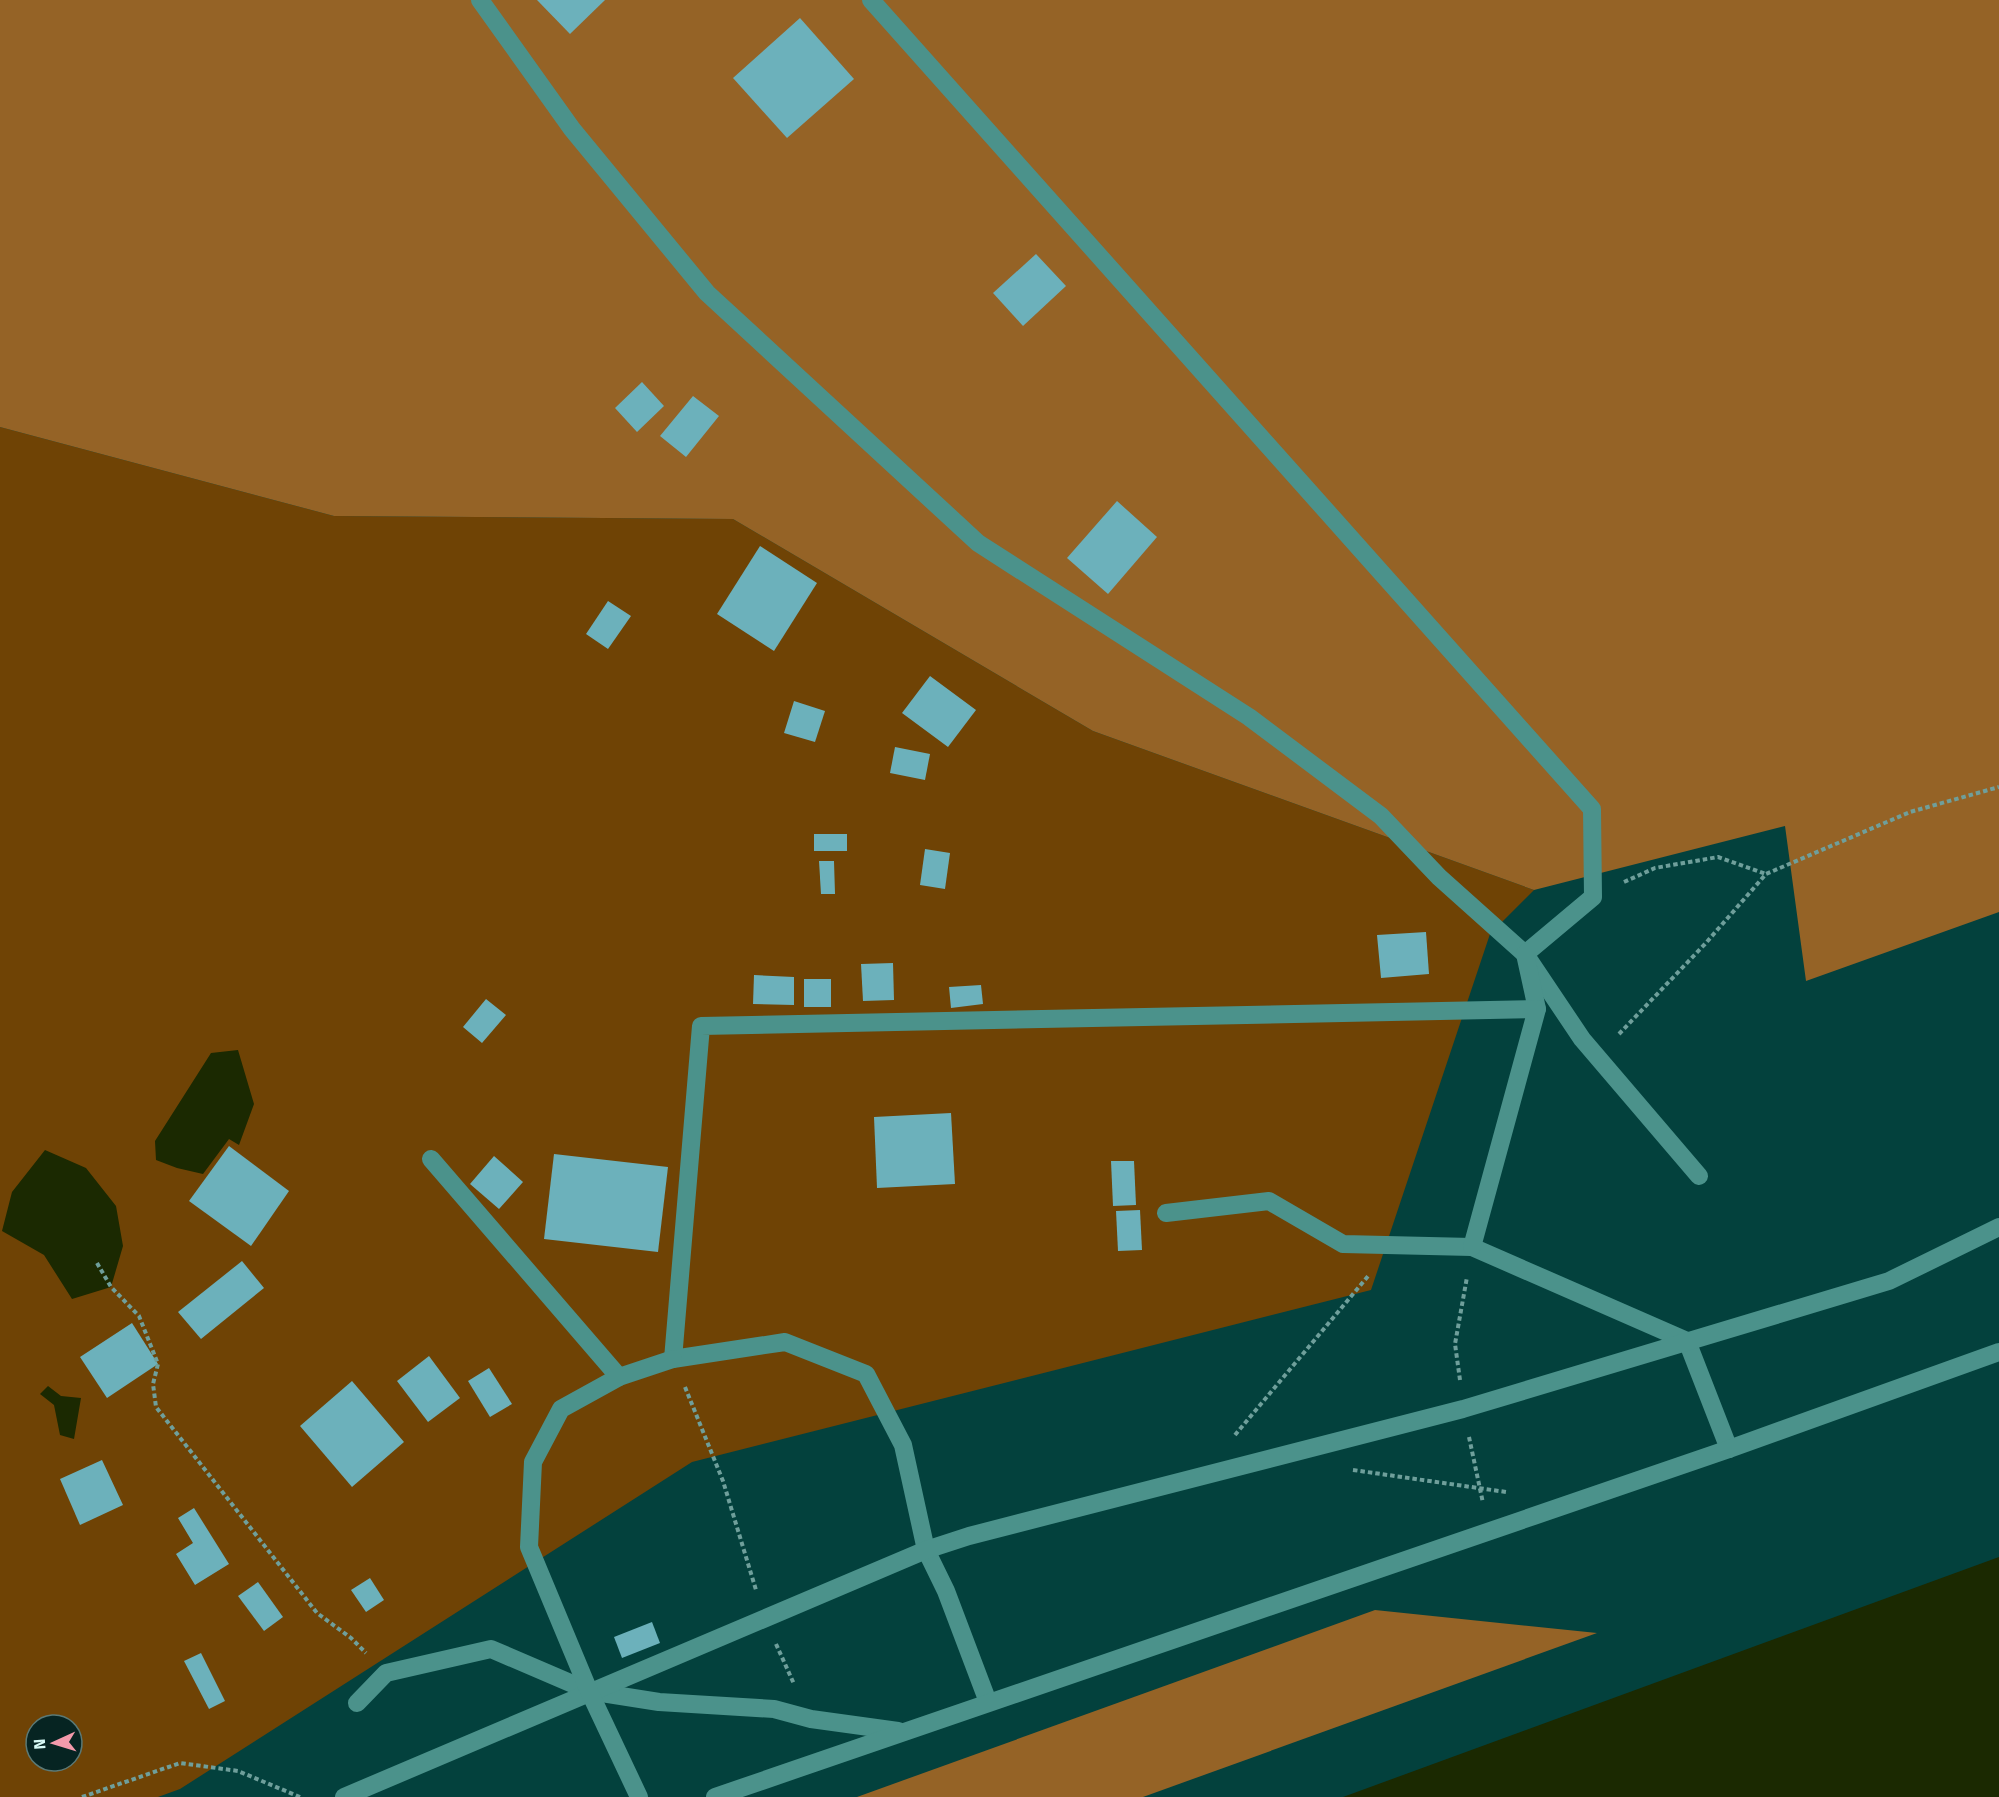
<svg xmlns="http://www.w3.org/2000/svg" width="1999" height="1797" font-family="'Fira Sans',sans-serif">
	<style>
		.green { fill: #6f4305; fill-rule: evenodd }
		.forest { fill: #956326 }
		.water { fill: #1b2901 }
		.building { fill: #6cb1bb }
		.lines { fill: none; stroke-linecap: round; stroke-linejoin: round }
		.path { stroke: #6f9f9b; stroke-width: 4; stroke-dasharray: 4.5 3; stroke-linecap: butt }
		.minor { stroke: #4b928b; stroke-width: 18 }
	</style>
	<rect width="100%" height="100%" fill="#03413d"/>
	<path class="green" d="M0 427 334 516 733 519 1093 731 1534 890 1490 934 1371 1290 692 1462 180 1789 158 1797H0ZM36 1725H72V1761H36Z"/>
	<g class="forest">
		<polygon points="0,0 1999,0 1999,912 1806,981 1785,826 1534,890 1093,731 733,519 334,516 0,427"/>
		<polygon points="1375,1610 1597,1633 1143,1797 857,1797"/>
	</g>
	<g class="water">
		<polygon points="238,1050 254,1104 239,1145 229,1139 203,1174 177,1168 156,1160 155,1141 211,1053"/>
		<polygon points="45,1150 86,1168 116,1206 123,1246 111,1287 72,1299 44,1255 2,1231 12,1192"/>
		<polygon points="48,1386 61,1396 81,1398 74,1439 60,1435 54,1405 40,1394"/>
		<polygon points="1999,1557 1999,1797 1343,1797"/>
	</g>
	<g class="building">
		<polygon points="537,0 605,0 570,34"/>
		<polygon points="800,18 854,79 787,138 733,78"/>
		<polygon points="1036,254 1066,286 1023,326 993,293"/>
		<polygon points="642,382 664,406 637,432 615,408"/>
		<polygon points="693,396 719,416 686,457 660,436"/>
		<polygon points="1117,501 1157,537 1108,594 1067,558"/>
		<polygon points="760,546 817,583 774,651 717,614"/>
		<polygon points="608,601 631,616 608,649 586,634"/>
		<polygon points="930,676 976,710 948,747 902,713"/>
		<polygon points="794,701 825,711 815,742 784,733"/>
		<polygon points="895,747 930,754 925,780 890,773"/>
		<rect x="814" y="834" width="33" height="17"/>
		<polygon points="925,849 950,853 945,889 920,885"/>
		<polygon points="819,861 834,861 835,894 821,894"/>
		<polygon points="1426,932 1429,974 1381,978 1377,935"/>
		<polygon points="893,963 894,1000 863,1001 861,964"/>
		<polygon points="754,975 794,977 794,1005 753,1004"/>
		<rect x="804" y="979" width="27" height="28"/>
		<polygon points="981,985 983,1004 951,1008 949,987"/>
		<polygon points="486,999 506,1015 482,1043 463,1027"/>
		<polygon points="951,1113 955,1184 877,1188 874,1117"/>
		<polygon points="229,1146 289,1191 251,1246 189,1201"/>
		<polygon points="554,1154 668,1167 658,1252 544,1239"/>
		<polygon points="494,1156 523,1182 499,1209 470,1184"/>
		<polygon points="1111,1161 1134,1161 1136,1205 1113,1206"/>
		<polygon points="1140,1210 1142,1250 1118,1251 1116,1211"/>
		<polygon points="242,1261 264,1288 201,1339 178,1312"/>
		<polygon points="132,1323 158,1364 107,1398 80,1357"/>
		<polygon points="429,1356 460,1398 428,1422 397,1381"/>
		<polygon points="489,1368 512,1404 490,1417 468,1381"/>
		<polygon points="352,1381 404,1442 352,1487 300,1426"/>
		<polygon points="102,1460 123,1505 80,1525 60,1479"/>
		<polygon points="194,1508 229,1564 195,1585 176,1554 193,1543 178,1518"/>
		<polygon points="370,1578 384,1600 366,1612 351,1590"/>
		<polygon points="258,1582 283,1617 264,1631 238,1596"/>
		<polygon points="652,1622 660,1643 622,1658 614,1637"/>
		<polygon points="201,1653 225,1701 209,1709 184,1661"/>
	</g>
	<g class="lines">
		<g class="path">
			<polyline points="1624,882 1655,868 1718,857 1766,874"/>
			<polyline points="1619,1034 1705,944 1766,874 1910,812 1999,787"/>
			<polyline points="97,1263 111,1287 139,1316 158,1364 153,1384 156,1407 317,1613 351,1638 366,1653"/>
			<polyline points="1460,1380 1455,1344 1467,1277"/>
			<polyline points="685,1387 723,1481 756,1590"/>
			<polyline points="1235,1435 1369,1275"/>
			<polyline points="1469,1437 1483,1503"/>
			<polyline points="1353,1470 1506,1492"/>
			<polyline points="776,1644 794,1684"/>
			<polyline points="82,1797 180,1763 238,1771 300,1797"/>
		</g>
		<g class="minor">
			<polyline points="480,0 572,129 707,293 978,543 1249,717 1381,816 1439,877 1525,954 1582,1039 1699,1176"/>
			<polyline points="871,0 1592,809 1593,897 1525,954 1537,1009"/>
			<polyline points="431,1159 619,1377"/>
			<polyline points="1166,1213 1269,1201 1343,1244 1472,1247 1687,1341 1729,1449"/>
			<polyline points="988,1702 946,1591 926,1550 903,1445 866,1374 785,1342 673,1359 701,1026 1537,1009 1472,1247"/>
			<polyline points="357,1703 386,1673 491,1649 589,1691 659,1702 774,1709 811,1719 898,1731"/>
			<polyline points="344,1797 926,1550 969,1536 1463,1409 1889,1281 1999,1227"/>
			<polyline points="639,1797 589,1691 529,1547 533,1462 561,1409 619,1377 673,1359"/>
			<polyline points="715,1797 1729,1449 1999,1352"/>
		</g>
	</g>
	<g transform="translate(54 1743) rotate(266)"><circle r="28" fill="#062422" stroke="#5a7976" stroke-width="1.5"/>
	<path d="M0-4.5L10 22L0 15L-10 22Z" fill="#f39aab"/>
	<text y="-9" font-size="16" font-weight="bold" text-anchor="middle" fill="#d7f9f5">N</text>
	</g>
</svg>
